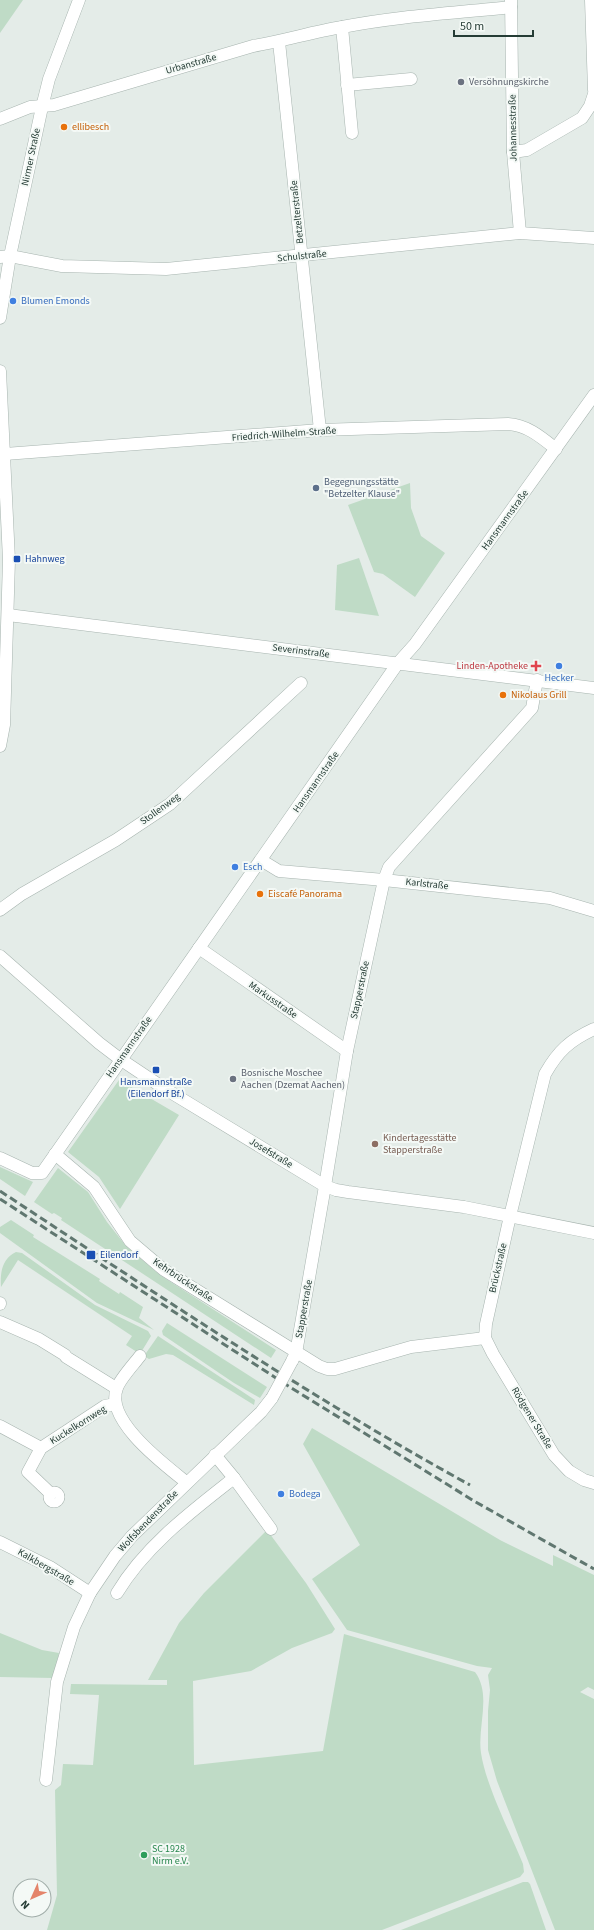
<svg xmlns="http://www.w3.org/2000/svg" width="594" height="1930" font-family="'Source Sans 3',sans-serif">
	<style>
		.green { fill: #bfdbc6 }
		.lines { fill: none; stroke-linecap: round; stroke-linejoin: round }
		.minor-casing { stroke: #a7b4af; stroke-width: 13 }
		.tertiary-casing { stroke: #a7b4af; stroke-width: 13 }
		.minor { stroke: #fff; stroke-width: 12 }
		.tertiary { stroke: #fff; stroke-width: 12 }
		.rail { stroke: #607770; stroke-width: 3; stroke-dasharray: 8 4; stroke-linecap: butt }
		.tertiary-bridge-casing { stroke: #a7b4af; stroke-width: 13; stroke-linecap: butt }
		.tertiary-bridge { stroke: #fff; stroke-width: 12 }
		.worship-dot { fill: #6b7280; stroke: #f4f9f6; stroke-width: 1.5 }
		.food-dot { fill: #e8710a; stroke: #f4f9f6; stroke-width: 1.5 }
		.shop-dot { fill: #3f7fe0; stroke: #f4f9f6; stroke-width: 1.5 }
		.service-dot { fill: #5c6f8a; stroke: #f4f9f6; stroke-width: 1.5 }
		.transit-dot { fill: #1a4fb4; stroke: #f4f9f6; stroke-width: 1.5 }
		.health-dot { fill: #e0444e; stroke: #f4f9f6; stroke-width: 1.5 }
		.education-dot { fill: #8d6e63; stroke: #f4f9f6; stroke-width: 1.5 }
		.leisure-dot { fill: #2e9e5b; stroke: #f4f9f6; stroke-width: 1.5 }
		.labels { text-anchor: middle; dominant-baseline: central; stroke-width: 4; stroke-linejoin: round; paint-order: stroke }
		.street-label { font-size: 10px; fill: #253c35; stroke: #f4f9f6 }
		.worship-label { font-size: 10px; fill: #5b616d; stroke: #f4f9f6; text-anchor: start }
		.food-label { font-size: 10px; fill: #c56008; stroke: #f4f9f6; text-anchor: start }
		.shop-label { font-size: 10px; fill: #366cbe; stroke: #f4f9f6; text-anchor: start }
		.service-label { font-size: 10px; fill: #4e5e75; stroke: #f4f9f6; text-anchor: start }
		.transit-label { font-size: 10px; fill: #164399; stroke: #f4f9f6; text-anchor: start }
		.health-label { font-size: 10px; fill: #be3a42; stroke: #f4f9f6; text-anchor: end }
		.education-label { font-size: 10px; fill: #785e54; stroke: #f4f9f6; text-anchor: start }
		.leisure-label { font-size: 10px; fill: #27864d; stroke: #f4f9f6; text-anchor: start }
	</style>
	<rect width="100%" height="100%" fill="#e4ece8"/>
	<g class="green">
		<polygon points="0,0 23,0 0,33"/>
		<polygon points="410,483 411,508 421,536 445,553 415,597 383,574 374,572 348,505"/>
		<polygon points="359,558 379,616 335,610 337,565"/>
		<polygon points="119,1080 179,1115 120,1209 99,1177 68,1152"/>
		<polygon points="0,1167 33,1182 25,1196 0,1179"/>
		<polygon points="58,1168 88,1192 107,1222 126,1246 160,1275 276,1350 271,1358 61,1220 62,1218 54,1213 52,1214 34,1202"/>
		<polygon points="11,1220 34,1235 33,1237 100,1279 99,1281 119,1294 120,1292 143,1307 139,1318 154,1330 97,1303 0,1233 0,1227"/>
		<path d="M16 1252 22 1253 95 1305 148 1331 151 1336 140 1354 126 1345 132 1336 18 1260 1 1287C0 1272 2 1259 16 1252Z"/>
		<polygon points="167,1323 267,1387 260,1398 234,1383 163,1335 162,1331"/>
		<polygon points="158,1336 255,1400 254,1405 173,1355 166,1354 149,1359 144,1356"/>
		<polygon points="312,1428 500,1540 553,1566 553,1555 594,1575 594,1690 588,1687 580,1692 594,1699 594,1930 555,1930 497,1781 488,1750 488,1711 490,1690 488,1675 492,1668 477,1666 347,1630 312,1579 360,1545 303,1444"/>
		<path d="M267 1530 306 1583 335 1629 332 1633 292 1648 251 1671 193 1681 194 1765 323 1751 344 1634 475 1672C492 1695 477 1727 481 1753 486 1786 510 1832 523 1864L524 1872 520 1877 382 1930H47L57 1895 55 1790 61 1785 63 1764 93 1765 99 1695 70 1694 71 1684 167 1685V1680H148L179 1623 204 1593Z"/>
		<polygon points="0,1633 42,1650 59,1653 53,1678 0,1677"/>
		<polygon points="523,1882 528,1882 530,1884 546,1930 401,1930"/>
	</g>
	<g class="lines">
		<defs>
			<g id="minor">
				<polyline points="511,0 513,152 520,233"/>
				<polyline points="591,0 594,90"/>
				<polyline points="342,27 352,133"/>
				<polyline points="279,42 320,430"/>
				<polyline points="347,85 411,79"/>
				<path d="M0 119 30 107 54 105 253 46C283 41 312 32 342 27 398 16 455 13 511 7"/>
				<polyline points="513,152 527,150 582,118 590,106 594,94"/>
				<polyline points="0,257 10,256 62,266 166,269 520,233 594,238"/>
				<path d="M5 454 320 430 508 424C527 425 541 437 556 449"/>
				<polyline points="8,615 594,688"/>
				<polyline points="261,860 279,871 384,880 550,898 594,911"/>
				<polyline points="0,910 22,894 116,840 170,804 301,683"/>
				<polyline points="199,948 347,1051"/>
				<path d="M594 1029C570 1040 558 1051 545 1074L510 1216 486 1324 485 1338 493 1354 554 1455 569 1471 584 1480 594 1483"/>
				<polyline points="55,1154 94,1187 130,1241 164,1270 319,1366 327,1369 335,1369 411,1347 485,1338"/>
				<polyline points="0,1158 32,1173 42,1173 398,663 415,644 594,395"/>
				<polyline points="325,1186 347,1051 384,880 389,867 532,708 537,680"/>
				<polyline points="0,1303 0,1304"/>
				<polyline points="0,1322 39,1339 65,1355"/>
				<path d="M140 1356C134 1364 120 1379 117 1388 104 1420 165 1465 186 1482"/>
				<polyline points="66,1357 116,1388"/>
				<polyline points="0,1426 41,1448"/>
				<polyline points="215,1455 234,1478 271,1529"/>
				<circle cx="54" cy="1497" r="4.5"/>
				<polyline points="51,1494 28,1472 41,1448 105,1406 115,1404"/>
				<path d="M117 1593C145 1546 192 1511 234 1478"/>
				<polyline points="46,1780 57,1682 74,1627 90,1593"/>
			</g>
			<g id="tertiary">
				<polyline points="0,318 10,256 42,107 49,79 79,0"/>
				<polyline points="0,371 9,560 4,725 0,746"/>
				<polyline points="0,956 99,1043 120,1059 162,1087 325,1186 336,1190 348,1192 464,1207 594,1233"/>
				<polyline points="292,1361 296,1353 325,1186"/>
				<polyline points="0,1542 50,1567 90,1593 115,1556 132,1536 261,1412 272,1398"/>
			</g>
		</defs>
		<use href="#minor" class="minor-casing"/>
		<use href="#tertiary" class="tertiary-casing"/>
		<use href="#minor" class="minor"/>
		<use href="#tertiary" class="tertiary"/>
		<g class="rail">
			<path d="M0 1191C155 1293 308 1396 470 1485"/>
			<polyline points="0,1199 293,1389 474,1501 594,1569"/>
		</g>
		<defs>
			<polyline id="tertiary-bridge" points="272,1398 292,1361"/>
		</defs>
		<use href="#tertiary-bridge" class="tertiary-bridge-casing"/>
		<use href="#tertiary-bridge" class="tertiary-bridge"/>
	</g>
	<g class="worship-dot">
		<circle cx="461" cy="82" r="4"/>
		<circle cx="233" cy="1079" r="4"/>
	</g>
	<g class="food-dot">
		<circle cx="64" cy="127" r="4"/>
		<circle cx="503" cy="695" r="4"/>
		<circle cx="260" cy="894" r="4"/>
	</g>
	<g class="shop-dot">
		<circle cx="13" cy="301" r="4"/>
		<circle cx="559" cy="666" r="4"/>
		<circle cx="235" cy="867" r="4"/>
		<circle cx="281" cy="1494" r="4"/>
	</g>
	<circle class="service-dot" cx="316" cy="488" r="4"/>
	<g class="transit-dot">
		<rect x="13" y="555" width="8" height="8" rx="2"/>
		<rect x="152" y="1066" width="8" height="8" rx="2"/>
		<rect x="86" y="1250" width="10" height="10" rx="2"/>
	</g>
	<path class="health-dot" d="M534 660h4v4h4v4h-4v4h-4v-4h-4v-4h4z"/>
	<circle class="education-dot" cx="375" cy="1144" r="4"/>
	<circle class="leisure-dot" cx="144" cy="1855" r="4"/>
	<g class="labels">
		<g class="street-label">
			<text transform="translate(191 64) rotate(-16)">Urbanstraße</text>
			<text transform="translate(513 128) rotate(-91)">Johannesstraße</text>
			<text transform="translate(31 157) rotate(-78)">Nirmer Straße</text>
			<text transform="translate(297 212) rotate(-96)">Betzelterstraße</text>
			<text transform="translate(302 256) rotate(-6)">Schulstraße</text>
			<text transform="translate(284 434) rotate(-4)">Friedrich-Wilhelm-Straße</text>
			<text transform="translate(505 520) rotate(-54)">Hansmannstraße</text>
			<text transform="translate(301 651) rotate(7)">Severinstraße</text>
			<text transform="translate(316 782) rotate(-55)">Hansmannstraße</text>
			<text transform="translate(160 809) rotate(-36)">Stollenweg</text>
			<text transform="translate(427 884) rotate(6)">Karlstraße</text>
			<text transform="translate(360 990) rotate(-78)">Stapperstraße</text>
			<text transform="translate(273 1000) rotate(35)">Markusstraße</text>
			<text transform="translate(129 1047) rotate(-55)">Hansmannstraße</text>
			<text transform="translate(271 1153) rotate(31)">Josefstraße</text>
			<text transform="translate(498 1268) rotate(-77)">Brückstraße</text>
			<text transform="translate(183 1280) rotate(34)">Kehrbrückstraße</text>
			<text transform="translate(304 1309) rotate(-80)">Stapperstraße</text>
			<text transform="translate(532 1418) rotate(59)">Rödgener Straße</text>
			<text transform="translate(78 1425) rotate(-32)">Kuckelkornweg</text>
			<text transform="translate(148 1521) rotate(-46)">Wolfsbendenstraße</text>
			<text transform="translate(46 1567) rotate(30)">Kalkbergstraße</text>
		</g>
		<g class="worship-label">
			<text x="469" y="82">Versöhnungskirche</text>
			<text x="241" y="1073">Bosnische Moschee<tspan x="241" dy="12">Aachen (Dzemat Aachen)</tspan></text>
		</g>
		<g class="food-label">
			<text x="72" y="127">ellibesch</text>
			<text x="511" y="695">Nikolaus Grill</text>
			<text x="268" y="894">Eiscafé Panorama</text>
		</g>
		<g class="shop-label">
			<text x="21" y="301">Blumen Emonds</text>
			<text x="559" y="678" text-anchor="middle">Hecker</text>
			<text x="243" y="867">Esch</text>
			<text x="289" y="1494">Bodega</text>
		</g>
		<g class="service-label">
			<text x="324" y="482">Begegnungsstätte<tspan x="324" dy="12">"Betzelter Klause"</tspan></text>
		</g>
		<g class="transit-label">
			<text x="25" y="559">Hahnweg</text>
			<text x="156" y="1082" text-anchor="middle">Hansmannstraße<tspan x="156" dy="12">(Eilendorf Bf.)</tspan></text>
			<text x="100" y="1255">Eilendorf</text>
		</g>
		<g class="health-label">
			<text x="528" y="666">Linden-Apotheke</text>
		</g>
		<g class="education-label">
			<text x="383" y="1138">Kindertagesstätte<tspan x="383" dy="12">Stapperstraße</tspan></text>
		</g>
		<g class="leisure-label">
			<text x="152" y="1849">SC 1928<tspan x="152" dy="12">Nirm e.V.</tspan></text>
		</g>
	</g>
	<g transform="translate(32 1898) rotate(225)"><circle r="19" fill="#f4f9f6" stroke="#a1ada9"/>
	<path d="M0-3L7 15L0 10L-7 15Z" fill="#e4846a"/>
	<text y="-6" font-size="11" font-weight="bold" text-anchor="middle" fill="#253c35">N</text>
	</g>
	<path d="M454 30v6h79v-6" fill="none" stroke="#253c35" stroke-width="2"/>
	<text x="460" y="30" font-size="12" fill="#253c35" stroke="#f4f9f6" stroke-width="3" paint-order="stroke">50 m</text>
</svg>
